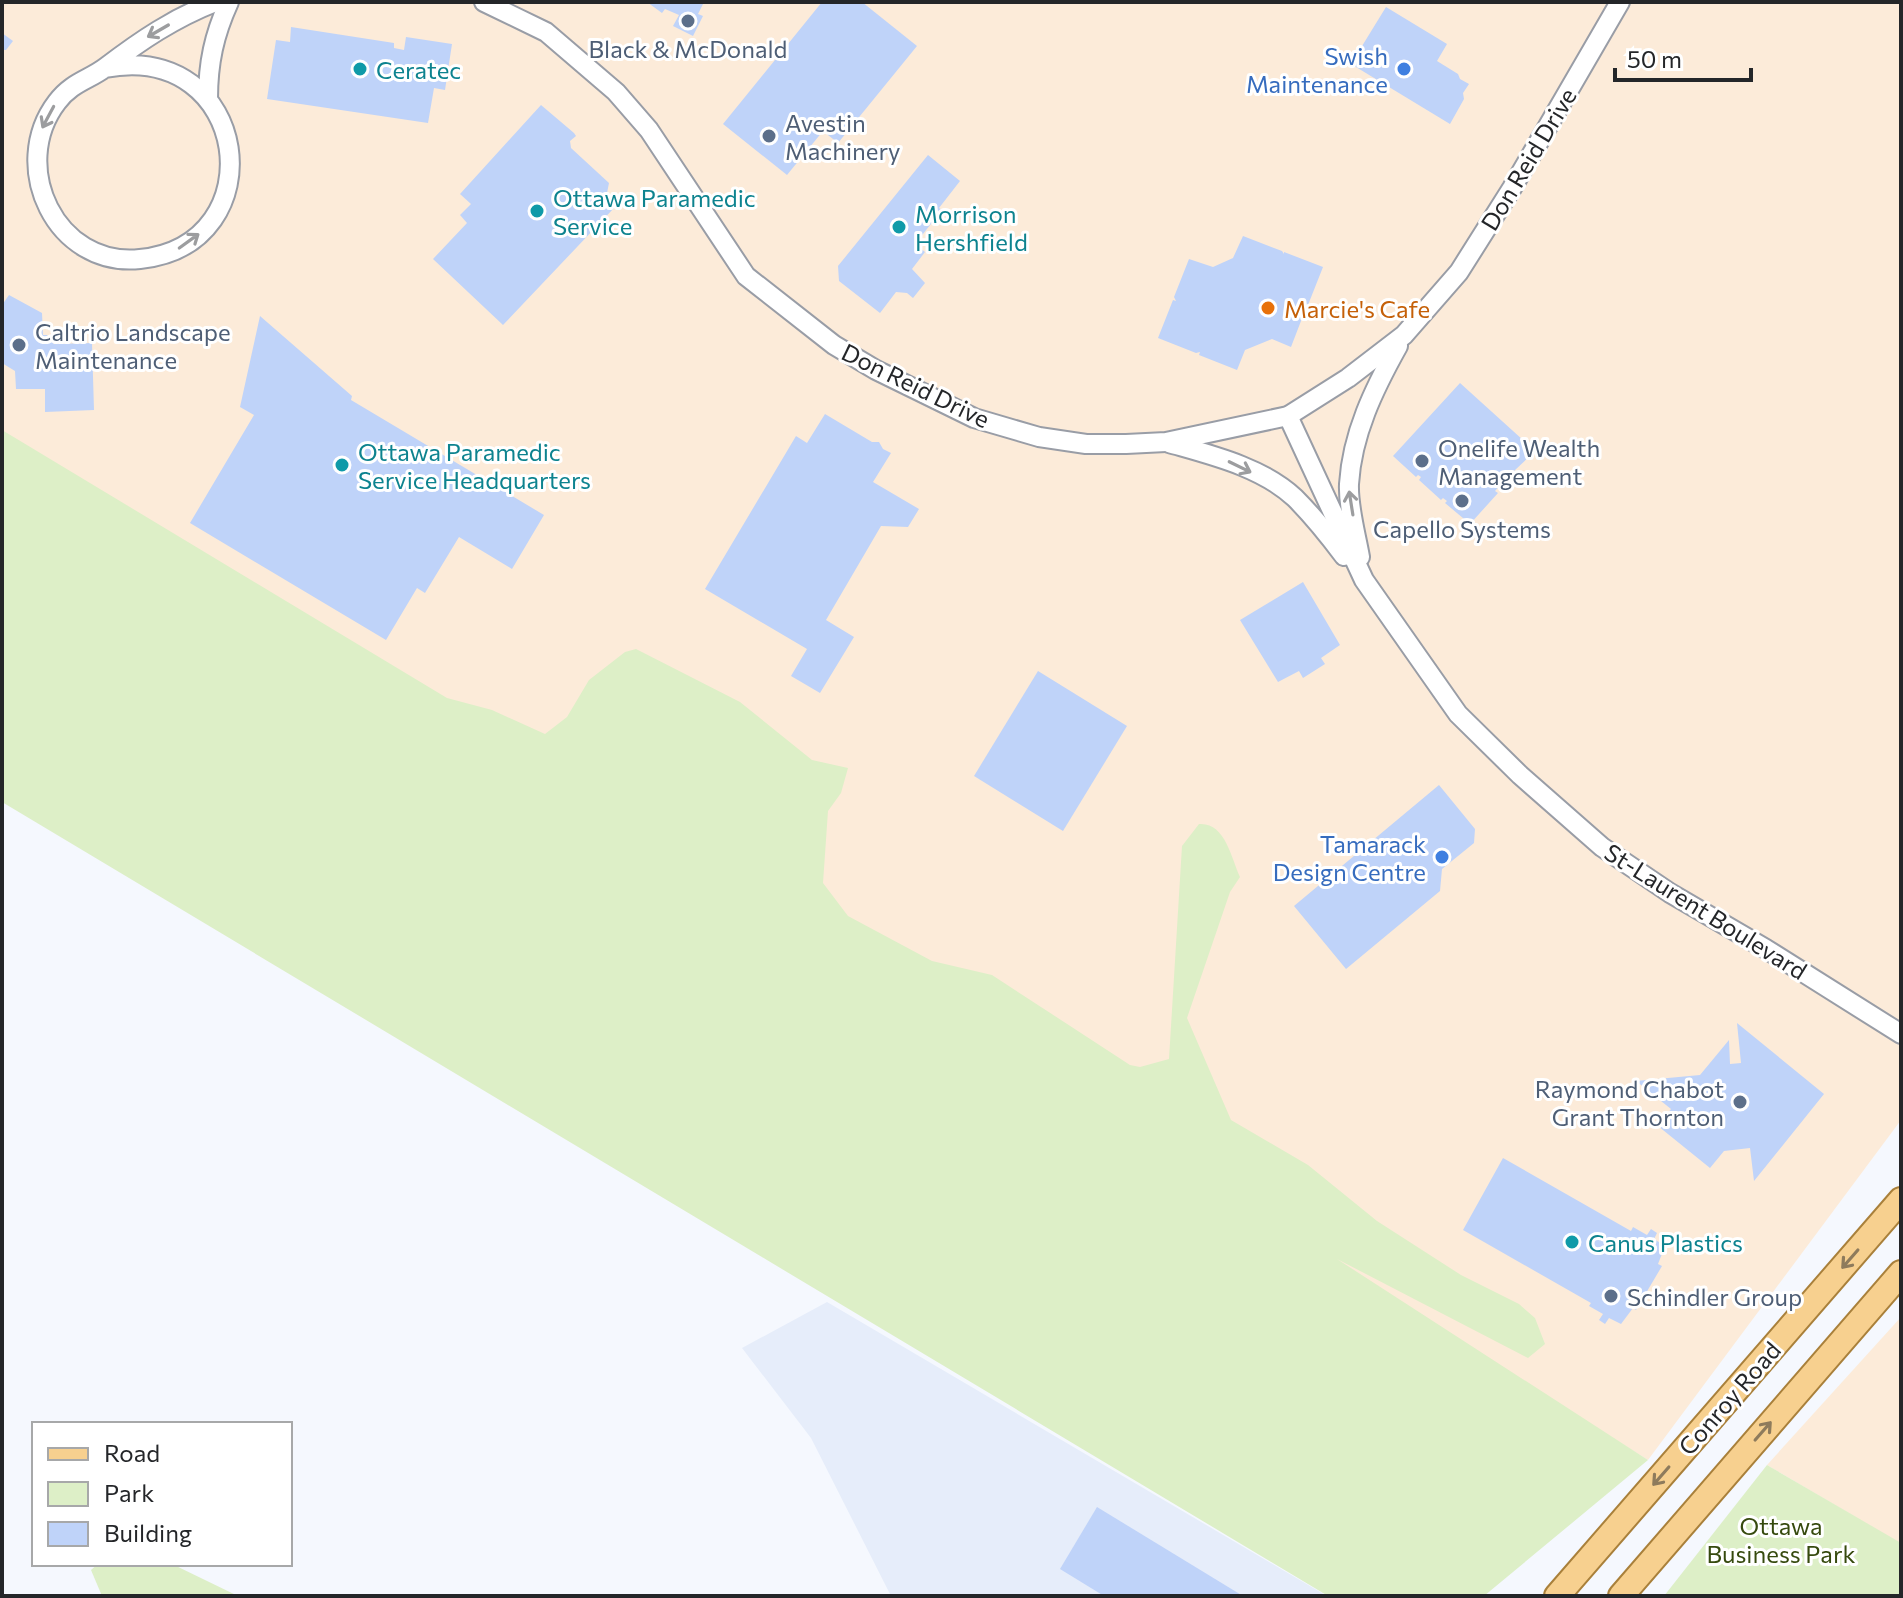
<svg xmlns="http://www.w3.org/2000/svg" width="1903" height="1598" font-family="Commissioner,sans-serif">
	<style>
		.commercial { fill: #fcebd9 }
		.built { fill: #e6edfa }
		.green { fill: #ddefc7 }
		.building { fill: #bfd3f9 }
		.lines { fill: none; stroke-linecap: round; stroke-linejoin: round }
		.minor-casing { stroke: #999da6; stroke-width: 22 }
		.major-casing { stroke: #a9803b; stroke-width: 28 }
		.minor { stroke: #fff; stroke-width: 18 }
		.major { stroke: #f7d08f; stroke-width: 24 }
		.oneway { stroke: #9c9d9f }
		.oneway2 { stroke: #8e7b5c }
		.service-dot { fill: #5c6f8a; stroke: #fff; stroke-width: 3 }
		.culture-dot { fill: #0f9aa8; stroke: #fff; stroke-width: 3 }
		.shop-dot { fill: #3f7fe0; stroke: #fff; stroke-width: 3 }
		.food-dot { fill: #e8710a; stroke: #fff; stroke-width: 3 }
		.labels { text-anchor: middle; dominant-baseline: central; stroke-width: 6; stroke-linejoin: round; paint-order: stroke }
		.service-label { font-size: 24px; fill: #4e5e75; stroke: #fff; text-anchor: start }
		.shop-label { font-size: 24px; fill: #366cbe; stroke: #fff; text-anchor: end }
		.culture-label { font-size: 24px; fill: #0d838f; stroke: #fff; text-anchor: start }
		.street-label { font-size: 24px; fill: #242629; stroke: #fff }
		.food-label { font-size: 24px; fill: #c56008; stroke: #fff; text-anchor: start }
		.park-label { font-size: 24px; fill: #364a0e; stroke: #fff }
	</style>
	<rect width="100%" height="100%" fill="#f5f8fe"/>
	<g class="commercial">
		<polygon points="2,2 1901,2 1901,1120 1648,1460 2,439"/>
		<polygon points="1901,1317 1901,1544 1767,1465"/>
	</g>
	<polygon class="built" points="827,1302 1327,1596 891,1596 811,1438 742,1348"/>
	<g class="green">
		<path d="M2 430 447 698 492 710 545 734 567 717 589 680 625 652 636 649 740 702 812 760 848 768 841 793 828 811 823 883 848 916 932 961 992 975 1130 1065 1140 1067 1169 1059 1182 846 1199 824C1225 822 1231 857 1240 877L1230 892 1187 1018 1231 1120 1308 1165 1377 1221 1461 1275 1519 1304 1535 1318 1545 1344 1528 1358 1337 1259 1648 1460 1484 1596H1328L2 802Z"/>
		<polygon points="1767,1465 1901,1543 1901,1596 1664,1596"/>
		<polygon points="98,1564 172,1564 238,1596 102,1596 91,1570"/>
	</g>
	<g class="building">
		<polygon points="647,2 704,2 698,14 703,16 693,36 673,26 679,15 665,9 662,13"/>
		<polygon points="822,2 862,2 917,46 838,143 823,131 787,175 723,124"/>
		<polygon points="1386,7 1447,44 1437,61 1458,74 1460,79 1469,84 1463,93 1464,99 1450,124 1351,64"/>
		<polygon points="291,27 394,43 394,48 404,50 406,37 452,44 445,90 434,88 428,123 267,99 276,40 290,42"/>
		<polygon points="2,33 13,41 6,50 2,50"/>
		<polygon points="541,105 574,133 576,136 570,141 571,148 609,183 606,198 615,207 503,325 433,259 467,223 460,215 471,204 460,194"/>
		<polygon points="928,155 960,181 939,208 942,210 915,244 925,252 912,269 925,283 913,298 907,293 896,292 880,313 839,281 838,266"/>
		<polygon points="1243,236 1282,251 1284,254 1284,252 1323,267 1308,305 1305,304 1304,307 1306,308 1291,347 1272,339 1245,350 1237,370 1199,355 1200,352 1196,353 1158,338 1173,300 1176,301 1174,297 1189,259 1213,267 1233,258"/>
		<polygon points="9,295 42,313 43,335 47,335 54,344 92,343 94,410 45,412 45,389 16,389 15,371 2,363 2,305"/>
		<polygon points="260,316 352,396 351,400 544,515 512,569 459,537 425,593 417,588 386,640 190,523 254,415 240,407"/>
		<polygon points="1460,383 1533,449 1533,453 1514,471 1517,473 1505,485 1502,483 1495,491 1498,493 1470,524 1445,503 1447,501 1443,498 1441,500 1419,480 1421,477 1418,475 1416,477 1393,456"/>
		<polygon points="825,414 872,442 879,442 883,449 891,453 873,482 919,509 908,527 881,526 826,620 854,637 820,693 791,676 807,649 705,589 796,436 807,443"/>
		<polygon points="1303,582 1340,645 1321,658 1325,664 1303,678 1299,671 1278,682 1240,620"/>
		<polygon points="1038,671 1127,726 1063,831 974,776"/>
		<polygon points="1439,785 1475,829 1474,843 1442,869 1440,891 1346,969 1294,906"/>
		<polygon points="1737,1023 1824,1094 1754,1181 1750,1148 1724,1151 1710,1168 1658,1126 1671,1109 1636,1081 1700,1075 1729,1040 1730,1064 1741,1063"/>
		<polygon points="1503,1158 1631,1231 1633,1227 1647,1235 1651,1229 1657,1233 1654,1239 1665,1246 1658,1264 1662,1266 1636,1310 1633,1308 1621,1324 1609,1318 1605,1324 1599,1320 1603,1314 1589,1306 1591,1303 1463,1230"/>
		<polygon points="1097,1507 1243,1596 1104,1596 1060,1569"/>
	</g>
	<g class="lines">
		<defs>
			<g id="minor">
				<polyline points="484,2 546,32 616,92 649,130 746,276 834,345 876,370 974,418 1039,437 1086,444 1126,444 1166,442 1288,416 1348,378 1404,335 1459,272 1512,188 1620,2"/>
				<path d="M105 68C251 40 277 245 140 259 56 268 8 166 57 102 72 82 89 80 106 67 140 41 174 18 215 2"/>
				<path d="M208 99C208 63 214 35 229 2"/>
				<polyline points="1288,416 1364,580 1458,714 1520,775 1602,847 1670,893 1766,949 1901,1034"/>
				<path d="M1169 443C1211 455 1262 467 1295 498 1313 516 1329 536 1344 556"/>
				<path d="M1360 557C1356 534 1348 507 1349 484 1352 434 1374 389 1398 346"/>
			</g>
			<g id="major">
				<polyline points="1557,1596 1901,1200"/>
				<polyline points="1621,1596 1901,1273"/>
			</g>
		</defs>
		<use href="#minor" class="minor-casing"/>
		<use href="#major" class="major-casing"/>
		<use href="#minor" class="minor"/>
		<use href="#major" class="major"/>
	</g>
	<defs><path id="oneway-shaft" d="M-6 0H5M1.5-3L5.5 0L1.5 3" fill="none" stroke-width="1.6" stroke-linecap="round" stroke-linejoin="round" transform="scale(2)"/></defs>
	<g class="oneway">
		<use href="#oneway-shaft" transform="translate(158 31) rotate(150)"/>
		<use href="#oneway-shaft" transform="translate(48 117) rotate(118)"/>
		<use href="#oneway-shaft" transform="translate(189 241) rotate(-36)"/>
		<use href="#oneway-shaft" transform="translate(1240 467) rotate(26)"/>
		<use href="#oneway-shaft" transform="translate(1351 503) rotate(-99)"/>
	</g>
	<g class="oneway2">
		<use href="#oneway-shaft" transform="translate(1850 1259) rotate(131)"/>
		<use href="#oneway-shaft" transform="translate(1763 1431) rotate(-49)"/>
		<use href="#oneway-shaft" transform="translate(1661 1476) rotate(131)"/>
	</g>
	<g class="service-dot">
		<circle cx="688" cy="21" r="8"/>
		<circle cx="769" cy="136" r="8"/>
		<circle cx="19" cy="345" r="8"/>
		<circle cx="1422" cy="461" r="8"/>
		<circle cx="1462" cy="501" r="8"/>
		<circle cx="1740" cy="1102" r="8"/>
		<circle cx="1611" cy="1296" r="8"/>
	</g>
	<g class="culture-dot">
		<circle cx="360" cy="69" r="8"/>
		<circle cx="537" cy="211" r="8"/>
		<circle cx="899" cy="227" r="8"/>
		<circle cx="342" cy="465" r="8"/>
		<circle cx="1572" cy="1242" r="8"/>
	</g>
	<g class="shop-dot">
		<circle cx="1404" cy="69" r="8"/>
		<circle cx="1442" cy="857" r="8"/>
	</g>
	<circle class="food-dot" cx="1268" cy="308" r="8"/>
	<g class="labels">
		<g class="service-label">
			<text x="688" y="48" text-anchor="middle">Black &amp; McDonald</text>
			<text x="785" y="122">Avestin<tspan x="785" dy="28">Machinery</tspan></text>
			<text x="35" y="331">Caltrio Landscape<tspan x="35" dy="28">Maintenance</tspan></text>
			<text x="1438" y="447">Onelife Wealth<tspan x="1438" dy="28">Management</tspan></text>
			<text x="1462" y="528" text-anchor="middle">Capello Systems</text>
			<text x="1724" y="1088" text-anchor="end">Raymond Chabot<tspan x="1724" dy="28">Grant Thornton</tspan></text>
			<text x="1627" y="1296">Schindler Group</text>
		</g>
		<g class="shop-label">
			<text x="1388" y="55">Swish<tspan x="1388" dy="28">Maintenance</tspan></text>
			<text x="1426" y="843">Tamarack<tspan x="1426" dy="28">Design Centre</tspan></text>
		</g>
		<g class="culture-label">
			<text x="376" y="69">Ceratec</text>
			<text x="553" y="197">Ottawa Paramedic<tspan x="553" dy="28">Service</tspan></text>
			<text x="915" y="213">Morrison<tspan x="915" dy="28">Hershfield</tspan></text>
			<text x="358" y="451">Ottawa Paramedic<tspan x="358" dy="28">Service Headquarters</tspan></text>
			<text x="1588" y="1242">Canus Plastics</text>
		</g>
		<g class="street-label">
			<text transform="translate(1528 159) rotate(-59)">Don Reid Drive</text>
			<text transform="translate(916 385) rotate(26)">Don Reid Drive</text>
			<text transform="translate(1706 911) rotate(32)">St-Laurent Boulevard</text>
			<text transform="translate(1729 1398) rotate(-49)">Conroy Road</text>
		</g>
		<g class="food-label">
			<text x="1284" y="308">Marcie's Cafe</text>
		</g>
		<g class="park-label">
			<text x="1781" y="1525">Ottawa<tspan x="1781" dy="28">Business Park</tspan></text>
		</g>
	</g>
	<rect width="1903" height="1598" fill="none" stroke="#242629" stroke-width="8"/>
	<rect x="32" y="1422" width="260" height="144" fill="#ffffff" stroke="#a7a8a9" stroke-width="2"/>
	<rect x="48" y="1448" width="40" height="12" fill="#f7d08f" stroke="#a7a8a9" stroke-width="2"/>
	<text x="104" y="1462" font-size="24" fill="#242629">Road</text>
	<rect x="48" y="1482" width="40" height="24" fill="#ddefc7" stroke="#a7a8a9" stroke-width="2"/>
	<text x="104" y="1502" font-size="24" fill="#242629">Park</text>
	<rect x="48" y="1522" width="40" height="24" fill="#bfd3f9" stroke="#a7a8a9" stroke-width="2"/>
	<text x="104" y="1542" font-size="24" fill="#242629">Building</text>
	<path d="M1615 68v12h136v-12" fill="none" stroke="#242629" stroke-width="4"/>
	<text x="1627" y="68" font-size="24" fill="#242629" stroke="#ffffff" stroke-width="6" paint-order="stroke">50 m</text>
</svg>
